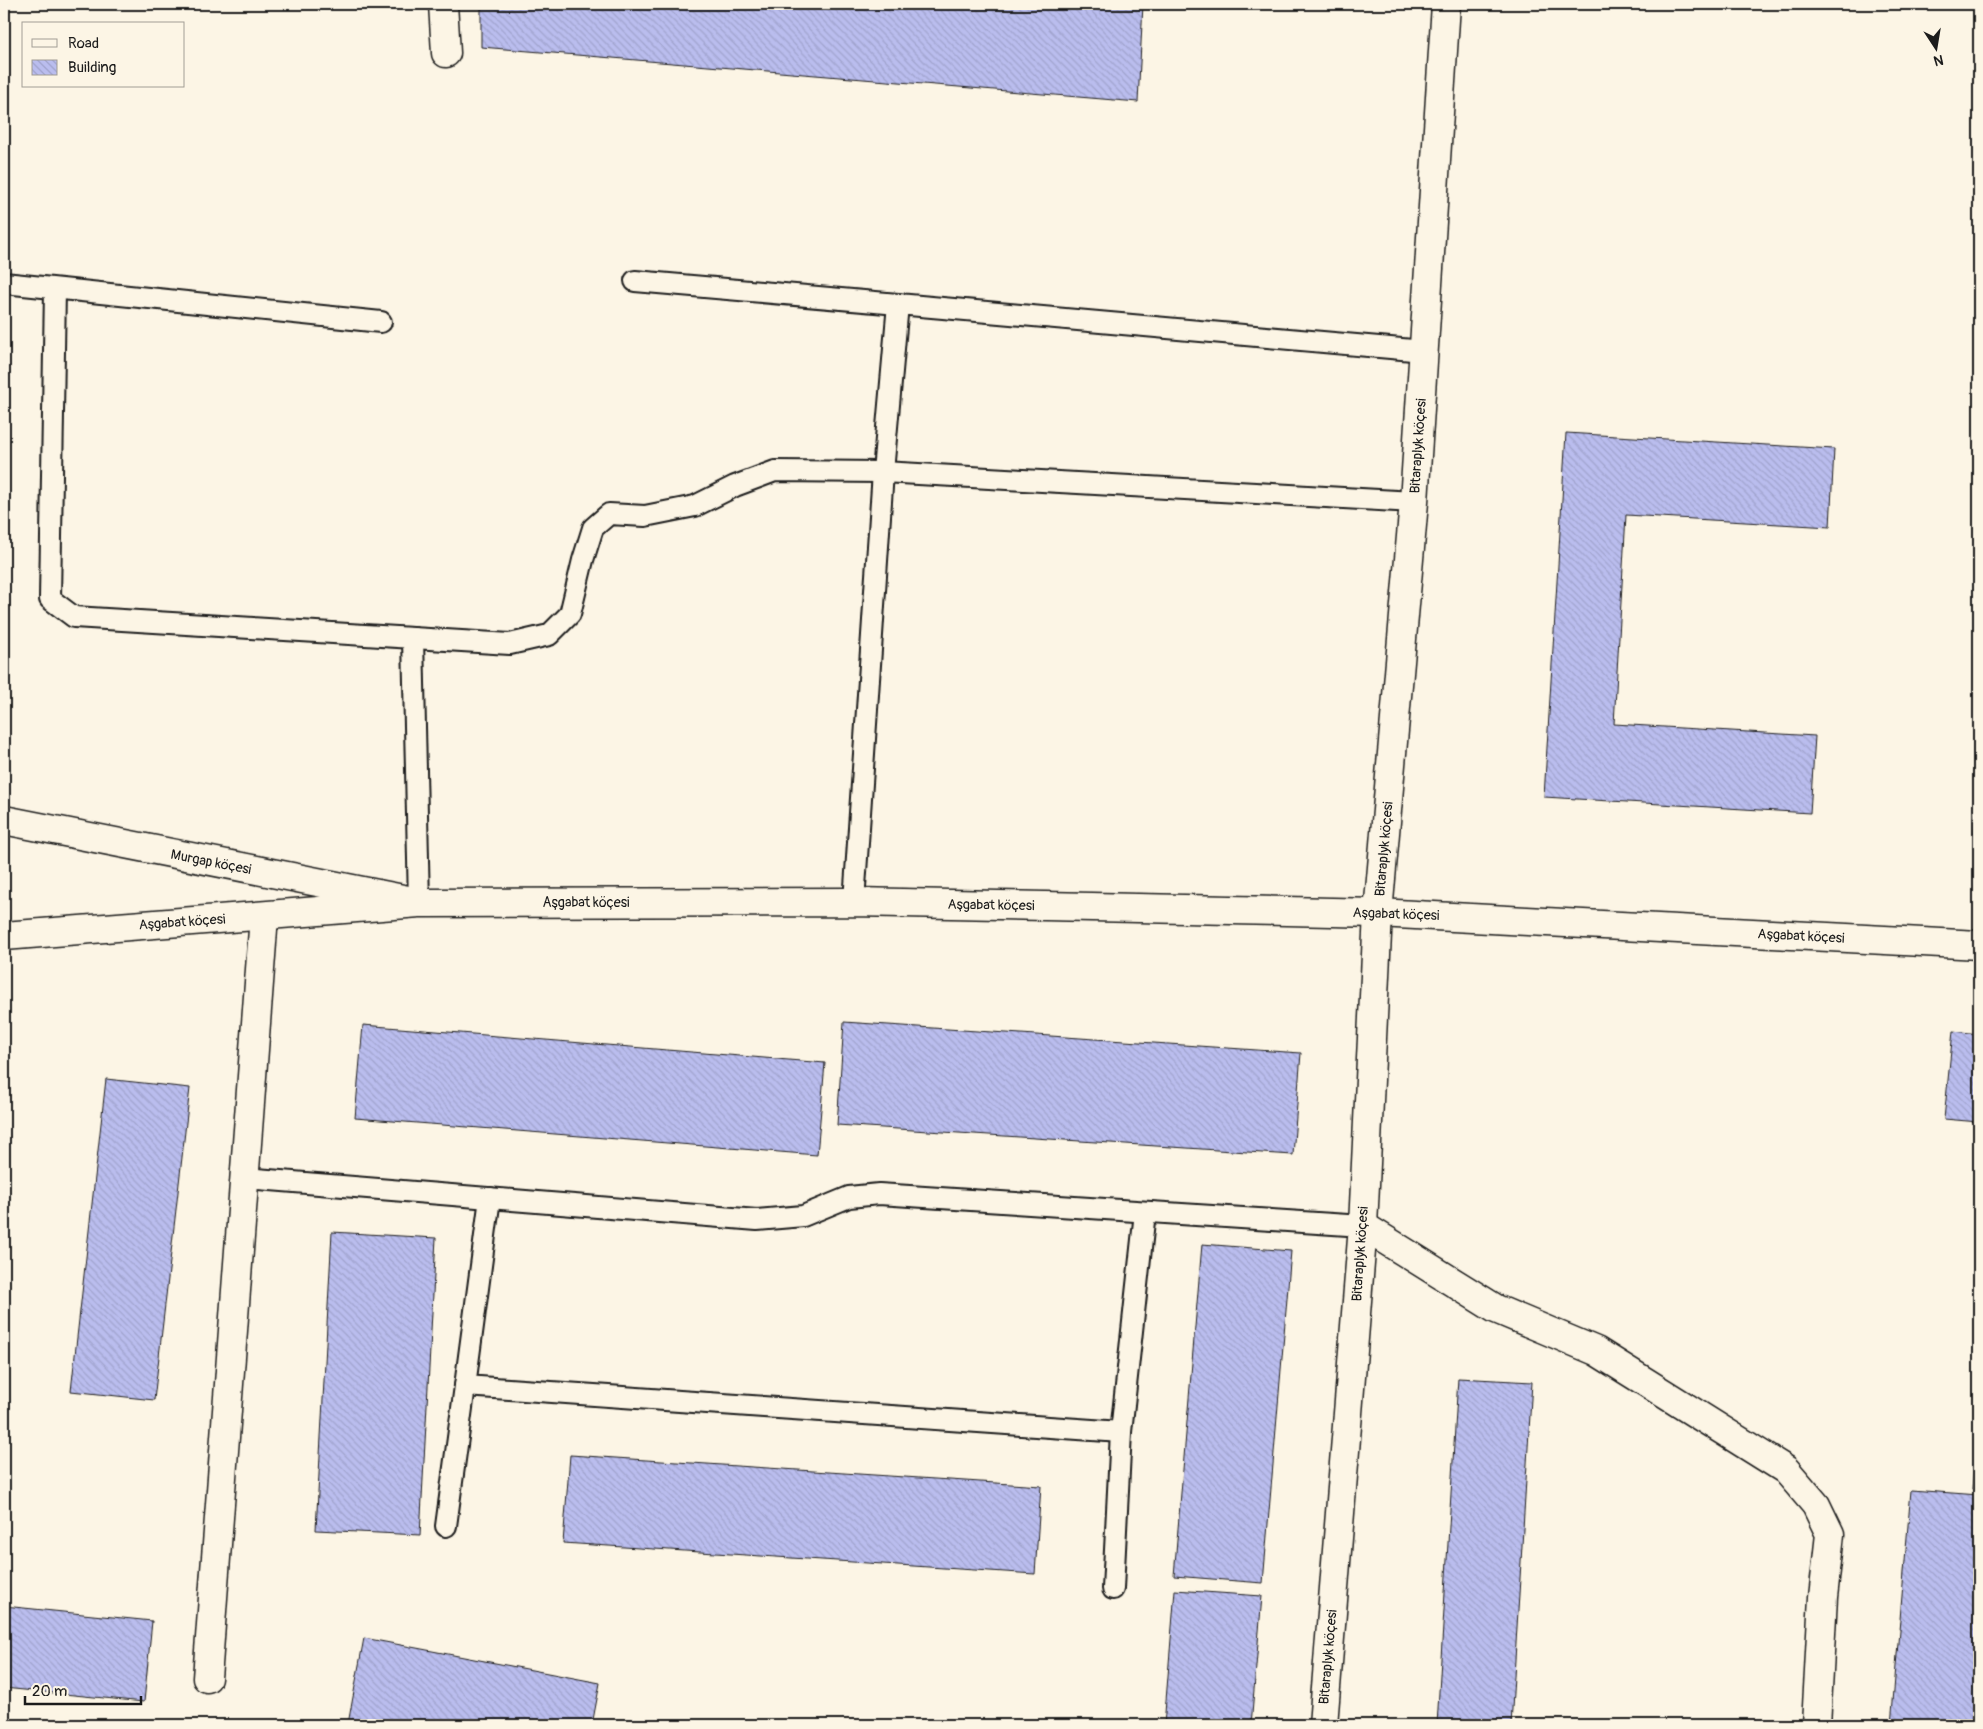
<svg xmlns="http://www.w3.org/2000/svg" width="1983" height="1729" font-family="Pangolin,sans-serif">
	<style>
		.building { fill: url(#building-back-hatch); stroke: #1c1c1c }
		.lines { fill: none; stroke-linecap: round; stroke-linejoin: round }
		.service-casing { stroke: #1c1c1c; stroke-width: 24 }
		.minor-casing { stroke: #1c1c1c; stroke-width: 31 }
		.tertiary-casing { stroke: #1c1c1c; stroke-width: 31 }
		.service { stroke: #fcf5e5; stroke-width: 20 }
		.minor { stroke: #fcf5e5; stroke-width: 28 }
		.tertiary { stroke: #fcf5e5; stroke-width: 28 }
		.labels { text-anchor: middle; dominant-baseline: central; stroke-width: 4; stroke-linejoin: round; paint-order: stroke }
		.street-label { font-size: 14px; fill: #1c1c1c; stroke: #fcf5e5 }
	</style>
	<defs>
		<pattern id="building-back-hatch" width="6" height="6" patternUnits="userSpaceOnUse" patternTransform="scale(1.25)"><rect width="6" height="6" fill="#babdee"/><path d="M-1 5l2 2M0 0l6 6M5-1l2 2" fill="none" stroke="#9fa2cc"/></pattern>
	</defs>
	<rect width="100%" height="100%" fill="#fcf5e5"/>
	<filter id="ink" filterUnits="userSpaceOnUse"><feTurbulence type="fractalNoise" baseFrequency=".02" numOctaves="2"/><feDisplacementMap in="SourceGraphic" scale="10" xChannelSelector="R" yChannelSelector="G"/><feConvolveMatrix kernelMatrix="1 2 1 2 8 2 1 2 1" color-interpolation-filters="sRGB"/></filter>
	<g filter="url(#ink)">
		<g class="building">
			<polygon points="481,4 1143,4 1138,102 481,47"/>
			<polygon points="1566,433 1834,449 1830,527 1626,515 1614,724 1815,736 1810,813 1544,797"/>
			<polygon points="1979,769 1979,834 1974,833"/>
			<polygon points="844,1022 1301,1053 1293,1155 837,1125"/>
			<polygon points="363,1025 825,1063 817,1155 355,1118"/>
			<polygon points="1953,1031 1979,1034 1979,1122 1944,1119"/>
			<polygon points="106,1079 190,1088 154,1400 71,1391"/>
			<polygon points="332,1232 436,1238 420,1535 316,1530"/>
			<polygon points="1202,1244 1291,1251 1263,1583 1174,1576"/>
			<polygon points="1458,1378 1532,1382 1511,1725 1437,1725"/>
			<polygon points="1979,1414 1979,1489 1972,1489"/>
			<polygon points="570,1455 1041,1486 1035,1574 563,1543"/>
			<polygon points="1911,1490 1979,1495 1979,1700 1977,1725 1891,1725"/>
			<polygon points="1175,1590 1262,1596 1251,1725 1164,1725"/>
			<polygon points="4,1606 152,1621 144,1702 4,1688"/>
			<polygon points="364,1638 600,1683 592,1725 348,1724"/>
		</g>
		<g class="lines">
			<defs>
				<g id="service">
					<polyline points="635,281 898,304"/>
					<polyline points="4,283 381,322"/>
					<polyline points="55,289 50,599 74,617 510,644 549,635 570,614 583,560 593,528 609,514 645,516 695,506 735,486 775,471 883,472 1414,502"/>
					<polyline points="413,638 419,903"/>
					<polyline points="854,902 883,472 898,304 1424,351"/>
					<polyline points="244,1178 757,1220 803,1216 849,1197 879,1194 1363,1226"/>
					<polyline points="490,1198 465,1386 1121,1432 1145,1212"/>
					<polyline points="446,1526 465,1386"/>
					<polyline points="1113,1589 1121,1432"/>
				</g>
				<g id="minor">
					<polyline points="443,4 446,53"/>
					<polyline points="4,820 408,900"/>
					<polyline points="1363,1226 1496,1309 1596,1351 1786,1470 1816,1505 1830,1534 1823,1597 1816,1725"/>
					<polyline points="207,1678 264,916"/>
					<polyline points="1323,1725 1363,1226 1378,913 1414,502 1446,4"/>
				</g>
				<polyline id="tertiary" points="4,936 419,903 854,902 1378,913 1979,945"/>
			</defs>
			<use href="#service" class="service-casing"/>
			<use href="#minor" class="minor-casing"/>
			<use href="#tertiary" class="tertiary-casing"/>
			<use href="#service" class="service"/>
			<use href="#minor" class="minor"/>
			<use href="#tertiary" class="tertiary"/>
		</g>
	</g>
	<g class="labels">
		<g class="street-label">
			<text transform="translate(1418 446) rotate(-86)">Bitaraplyk köçesi</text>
			<text transform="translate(1384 849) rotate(-85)">Bitaraplyk köçesi</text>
			<text transform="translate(211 862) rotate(11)">Murgap köçesi</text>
			<text x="586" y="902">Aşgabat köçesi</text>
			<text transform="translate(991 905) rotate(1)">Aşgabat köçesi</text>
			<text transform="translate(1396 914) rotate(2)">Aşgabat köçesi</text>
			<text transform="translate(182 922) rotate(-4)">Aşgabat köçesi</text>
			<text transform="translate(1801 936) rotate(3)">Aşgabat köçesi</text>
			<text transform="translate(1360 1254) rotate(-86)">Bitaraplyk köçesi</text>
			<text transform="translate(1328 1657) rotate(-85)">Bitaraplyk köçesi</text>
		</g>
	</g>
	<rect width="1983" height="1729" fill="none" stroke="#fcf5e5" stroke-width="20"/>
	<rect x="10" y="10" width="1963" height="1709" fill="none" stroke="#1c1c1c" stroke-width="2" filter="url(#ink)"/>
	<rect x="22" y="22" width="162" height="65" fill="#fcf5e5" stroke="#a29e95"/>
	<rect x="32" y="39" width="25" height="8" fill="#fcf5e5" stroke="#a29e95"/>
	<text x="68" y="48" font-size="15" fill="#1c1c1c">Road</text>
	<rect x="32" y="60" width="25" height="15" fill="url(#building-back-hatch)" stroke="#a29e95"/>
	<text x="68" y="72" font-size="15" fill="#1c1c1c">Building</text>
	<g transform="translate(1936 48) rotate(168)" stroke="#fcf5e5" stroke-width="4" paint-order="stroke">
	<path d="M0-4L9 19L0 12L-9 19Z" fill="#1c1c1c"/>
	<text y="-8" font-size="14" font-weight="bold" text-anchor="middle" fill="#1c1c1c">N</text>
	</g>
	<path d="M25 1696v8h116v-8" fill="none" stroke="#1c1c1c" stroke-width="2.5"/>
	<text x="32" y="1696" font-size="15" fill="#1c1c1c" stroke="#fcf5e5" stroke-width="4" paint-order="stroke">20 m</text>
</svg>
